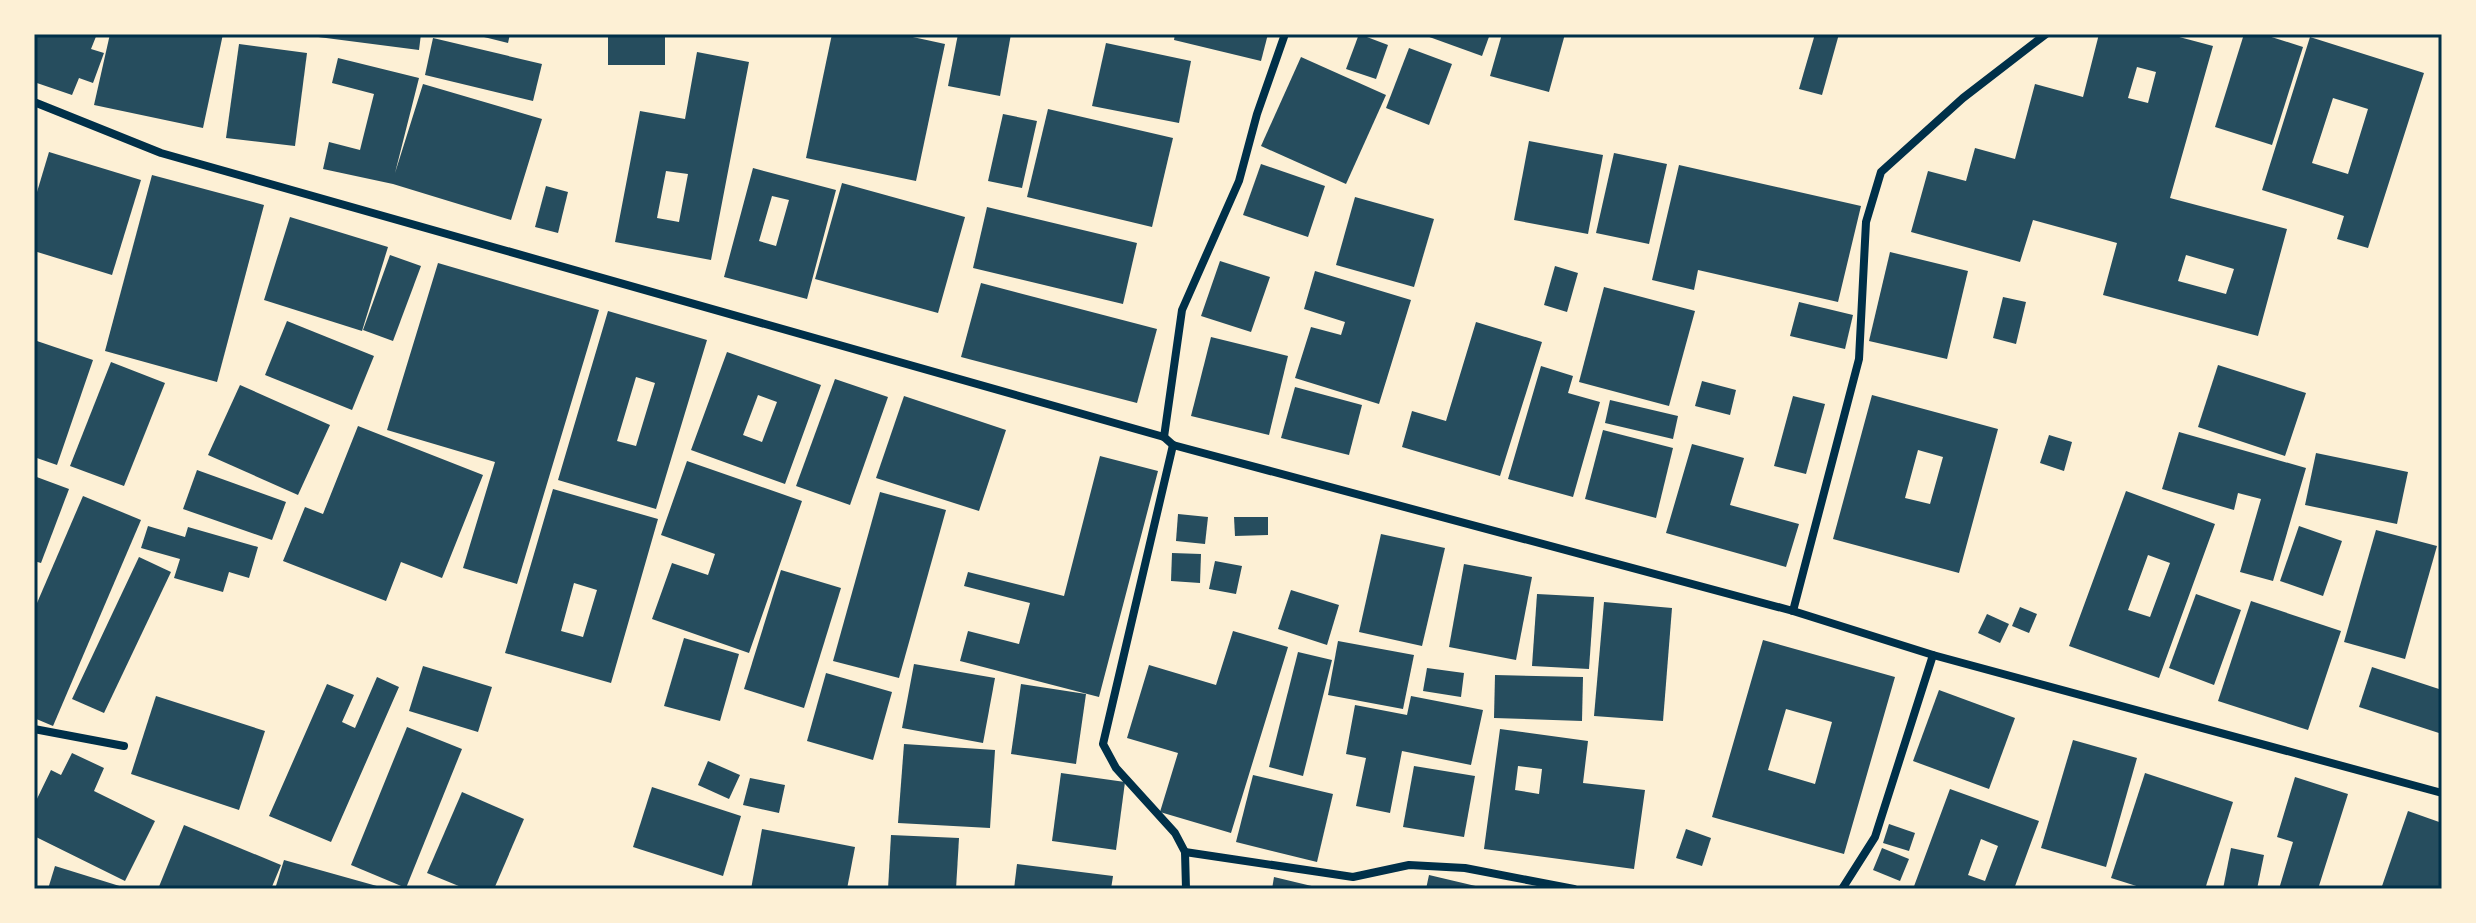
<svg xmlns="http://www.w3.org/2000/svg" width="2476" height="923" font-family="'Fira Sans',sans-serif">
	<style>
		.building { fill: #264d5e; fill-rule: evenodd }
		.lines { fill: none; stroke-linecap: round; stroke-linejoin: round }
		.minor { stroke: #003049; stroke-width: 8 }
		.neatline { fill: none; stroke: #003049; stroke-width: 3 }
	</style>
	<rect width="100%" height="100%" fill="#fdf0d5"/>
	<g class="building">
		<polygon points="34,34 97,34 91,49 104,53 93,83 79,78 72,95 34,82"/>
		<polygon points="110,34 223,34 203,128 94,105"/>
		<polygon points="295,34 421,34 419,50"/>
		<polygon points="472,34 510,34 508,43"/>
		<rect x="608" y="34" width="57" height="31"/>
		<polygon points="832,34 899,34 945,44 916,181 806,158"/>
		<polygon points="958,34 1011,34 1000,96 948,86"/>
		<polygon points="1175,34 1268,34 1261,61 1174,40"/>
		<polygon points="1359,34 1388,45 1376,79 1346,69"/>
		<polygon points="1421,34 1490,34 1482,56"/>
		<polygon points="1502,34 1565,34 1549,92 1490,76"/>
		<polygon points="1815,34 1839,34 1822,95 1799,89"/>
		<path d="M2099 34H2168L2213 46 2170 198 2287 229 2258 336 2103 295 2117 243 2033 220 2020 262 1911 232 1928 171 1966 181 1975 148 2015 159 2035 84 2083 97ZM2137 67 2156 72 2148 103 2128 98ZM2186 255 2234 269 2226 294 2178 281Z"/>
		<polygon points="2244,34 2262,34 2303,47 2272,145 2215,127"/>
		<path d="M2310 37 2424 73 2368 248 2337 239 2344 216 2262 190ZM2333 98 2368 109 2348 174 2312 163Z"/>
		<polygon points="433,38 542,64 533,101 425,75"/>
		<polygon points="1106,43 1191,61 1179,123 1092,106"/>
		<polygon points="239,44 307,53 295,146 226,138"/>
		<polygon points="1409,48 1452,64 1429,125 1386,108"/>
		<path d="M697 52 749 62 711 260 615 242 640 111 685 119ZM666 171 688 174 679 222 657 218Z"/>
		<polygon points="1301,57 1386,95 1346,184 1261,146"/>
		<polygon points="338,58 419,78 395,173 423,84 542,119 511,220 393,184 323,169 329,142 360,150 374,94 332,83"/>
		<polygon points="1048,109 1173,138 1152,227 1027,197"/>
		<polygon points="1003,114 1037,121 1022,188 988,181"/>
		<polygon points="1529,141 1603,155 1588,234 1514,220"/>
		<polygon points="49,152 141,180 112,275 34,251 34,202"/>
		<polygon points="1614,153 1667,164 1649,244 1596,233"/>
		<polygon points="1261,164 1325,186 1308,237 1243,215"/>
		<polygon points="1679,165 1861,206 1838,302 1698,270 1694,290 1652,280"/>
		<path d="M753 168 836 190 807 299 724 277ZM772 196 789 200 776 246 759 241Z"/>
		<polygon points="152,175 264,205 217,382 105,351"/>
		<polygon points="842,183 965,217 938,313 815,279"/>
		<polygon points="546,186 568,192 558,233 535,227"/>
		<polygon points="1355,197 1434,219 1414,287 1336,265"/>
		<polygon points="987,207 1137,243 1123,304 973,268"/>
		<polygon points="290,217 388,247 362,331 264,300"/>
		<polygon points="1890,252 1968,271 1947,359 1869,341"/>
		<polygon points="390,255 421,266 393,341 363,330"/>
		<polygon points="1220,261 1270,277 1251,332 1201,316"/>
		<polygon points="438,263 599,310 517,584 463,568 495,462 387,430"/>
		<polygon points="1555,266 1578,273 1567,312 1544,305"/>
		<polygon points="1315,271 1411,300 1379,404 1295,378 1311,327 1341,335 1345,322 1304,309"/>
		<polygon points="981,283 1157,329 1137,403 961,357"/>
		<polygon points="1604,287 1695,311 1669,406 1579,382"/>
		<polygon points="2003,297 2026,302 2016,344 1993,338"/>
		<polygon points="1799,302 1853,315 1845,349 1790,336"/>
		<path d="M608 311 707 340 656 509 558 480ZM636 377 655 383 636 446 617 441Z"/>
		<polygon points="287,321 374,356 352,410 265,375"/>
		<polygon points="1476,322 1542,342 1500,476 1402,447 1412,411 1446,421"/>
		<polygon points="1211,337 1288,356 1269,435 1191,416"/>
		<polygon points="34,340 93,360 57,465 34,457"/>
		<path d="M727 352 821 385 785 484 691 450ZM758 395 777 402 762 442 743 435Z"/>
		<polygon points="111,362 165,383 124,486 70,466"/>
		<polygon points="2218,365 2306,393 2285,456 2198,427"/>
		<polygon points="1541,366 1573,376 1568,393 1600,402 1573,497 1508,479"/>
		<polygon points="835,379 888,397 850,505 796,486"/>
		<polygon points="1702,381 1736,390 1730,415 1695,406"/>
		<polygon points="240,385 330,425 298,495 208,455"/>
		<polygon points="1295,387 1362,405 1349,455 1281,438"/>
		<path d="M1872 395 1998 429 1959 573 1833 539ZM1918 450 1943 457 1930 504 1905 498Z"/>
		<polygon points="904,396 1006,430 979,511 876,478"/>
		<polygon points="1793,396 1825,404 1806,474 1774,466"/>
		<polygon points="1610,400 1678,416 1673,439 1605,423"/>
		<polygon points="358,426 483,475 442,578 401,562 386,601 283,561 305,507 323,514"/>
		<polygon points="1603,430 1673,448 1656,518 1585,499"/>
		<polygon points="2179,432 2306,468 2273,581 2240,572 2261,499 2238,493 2234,510 2162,489"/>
		<polygon points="2049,435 2072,442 2064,471 2040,463"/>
		<polygon points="1692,444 1744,458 1730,505 1799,524 1786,567 1666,533"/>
		<polygon points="2316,453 2408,472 2397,524 2305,505"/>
		<polygon points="1100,456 1158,471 1099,697 960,661 968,631 1019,644 1030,603 964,586 968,572 1064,596"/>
		<polygon points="687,461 802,501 749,653 652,619 672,563 708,575 715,554 661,535"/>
		<polygon points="197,470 286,502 272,540 183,509"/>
		<polygon points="34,476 69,489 41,563 34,561"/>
		<path d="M553 489 658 519 611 683 505 653ZM574 583 597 590 583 637 561 631Z"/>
		<path d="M2126 491 2215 524 2159 678 2069 646ZM2148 555 2170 563 2150 617 2128 610Z"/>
		<polygon points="880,492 946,510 899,678 833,661"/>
		<polygon points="83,496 141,520 53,726 34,718 34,610"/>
		<polygon points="1178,514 1208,517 1205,544 1176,541"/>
		<polygon points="1234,517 1268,517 1268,535 1235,536"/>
		<polygon points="148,526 185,537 188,527 258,547 249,578 229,572 223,592 174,578 180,559 141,548"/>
		<polygon points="2299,526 2342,541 2323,596 2280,581"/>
		<polygon points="2376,530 2437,546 2405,659 2344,642"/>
		<polygon points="1381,534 1445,548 1422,646 1359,632"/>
		<polygon points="1172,553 1201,554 1200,583 1171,581"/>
		<polygon points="139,557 171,572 104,713 72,699"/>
		<polygon points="1215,561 1242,566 1236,594 1209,589"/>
		<polygon points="1464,564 1532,577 1516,660 1449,647"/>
		<polygon points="781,570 841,588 804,708 744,689"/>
		<polygon points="1291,590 1339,605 1327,645 1278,629"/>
		<polygon points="1537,594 1594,597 1589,669 1532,666"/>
		<polygon points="2196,594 2241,610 2214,685 2169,668"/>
		<polygon points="2251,601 2341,631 2308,730 2218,701"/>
		<polygon points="1604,602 1672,608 1663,721 1594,716"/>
		<polygon points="2020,607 2037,614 2029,633 2012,626"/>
		<polygon points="1987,614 2009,624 2000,643 1978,633"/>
		<polygon points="1233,631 1288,647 1231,833 1160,812 1178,753 1127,738 1149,665 1216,685"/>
		<polygon points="684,638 739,654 720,721 664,706"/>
		<path d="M1763 640 1895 677 1844 854 1712 817ZM1786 709 1832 722 1815 784 1768 770Z"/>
		<polygon points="1338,641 1414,655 1403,709 1328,695"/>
		<polygon points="1298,652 1332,660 1303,776 1269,767"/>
		<polygon points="914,664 995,678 983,743 902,728"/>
		<polygon points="423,666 492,687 478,732 409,711"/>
		<polygon points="2372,667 2442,690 2442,734 2359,707"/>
		<polygon points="1427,668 1464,673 1461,697 1423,691"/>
		<polygon points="826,673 892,692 873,760 807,741"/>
		<polygon points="1495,675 1583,677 1582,721 1494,718"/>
		<polygon points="377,677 399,687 331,842 269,816 327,684 354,695 342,722 355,728"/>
		<polygon points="1021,684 1086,694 1076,764 1011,754"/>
		<polygon points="1939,690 2015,718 1989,789 1913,761"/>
		<polygon points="156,696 265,731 239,810 131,774"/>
		<polygon points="1411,696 1483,710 1471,765 1402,751 1390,813 1356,806 1366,758 1346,754 1355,705 1407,715"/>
		<polygon points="407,727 462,749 406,888 351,865"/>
		<path d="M1500 729 1588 741 1583 783 1645 790 1634 869 1484 849ZM1518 766 1542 769 1539 794 1515 790Z"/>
		<polygon points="2073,740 2137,758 2106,867 2041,848"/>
		<polygon points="904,744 995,750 990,828 898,823"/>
		<polygon points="72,753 104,768 94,791 155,821 125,881 34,836 34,805 51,770 61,775"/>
		<polygon points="708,761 740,775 729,799 698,785"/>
		<polygon points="1414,766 1475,776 1464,837 1403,827"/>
		<polygon points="1061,773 1125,782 1116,850 1052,841"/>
		<polygon points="2145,773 2233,802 2205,889 2146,889 2111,878"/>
		<polygon points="1253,775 1333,794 1317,862 1236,842"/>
		<polygon points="2295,777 2348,794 2318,889 2279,889 2293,842 2277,837"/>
		<polygon points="750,778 785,785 779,813 743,805"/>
		<polygon points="652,787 741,816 723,876 633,847"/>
		<path d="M1950 789 2039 821 2014 889H1913ZM1981 839 1998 846 1985 881 1968 875Z"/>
		<polygon points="462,792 524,819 494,889 466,889 427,873"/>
		<polygon points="2408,811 2442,823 2442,889 2381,889"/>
		<polygon points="1889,824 1915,833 1909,851 1883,843"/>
		<polygon points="184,825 281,865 271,889 158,889"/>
		<polygon points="762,829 855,847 847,889 751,889"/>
		<polygon points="1686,829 1711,838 1702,866 1676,858"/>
		<polygon points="891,835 959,838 956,889 888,889"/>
		<polygon points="1882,848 1909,859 1900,881 1873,870"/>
		<polygon points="2231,848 2264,855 2257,889 2223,889"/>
		<polygon points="284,860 384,888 383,889 275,889"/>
		<polygon points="1017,864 1113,876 1111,889 1014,889"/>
		<polygon points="55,866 126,888 126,889 48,889"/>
		<polygon points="1429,875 1484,888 1484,889 1426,889"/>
		<polygon points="1274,877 1320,888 1320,889 1272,889"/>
	</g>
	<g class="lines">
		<g class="minor">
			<polyline points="34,102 161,153 1164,437 1173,445 1793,611 1933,655 2442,793"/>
			<polyline points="1164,437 1182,310 1239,181 1257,114 1285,34"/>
			<polyline points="1173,445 1103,744 1116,768 1175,833 1185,852 1186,889"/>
			<polyline points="1793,611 1859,359 1866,222 1881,172 1963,98 2046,34"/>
			<polyline points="34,729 124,746"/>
			<polyline points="1185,852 1353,877 1409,865 1465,868 1574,889"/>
			<polyline points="1842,889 1875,837 1933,655"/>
		</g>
	</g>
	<rect width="2476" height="923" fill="none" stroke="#fdf0d5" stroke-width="72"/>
	<rect x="36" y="36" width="2404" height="851" class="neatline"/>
</svg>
